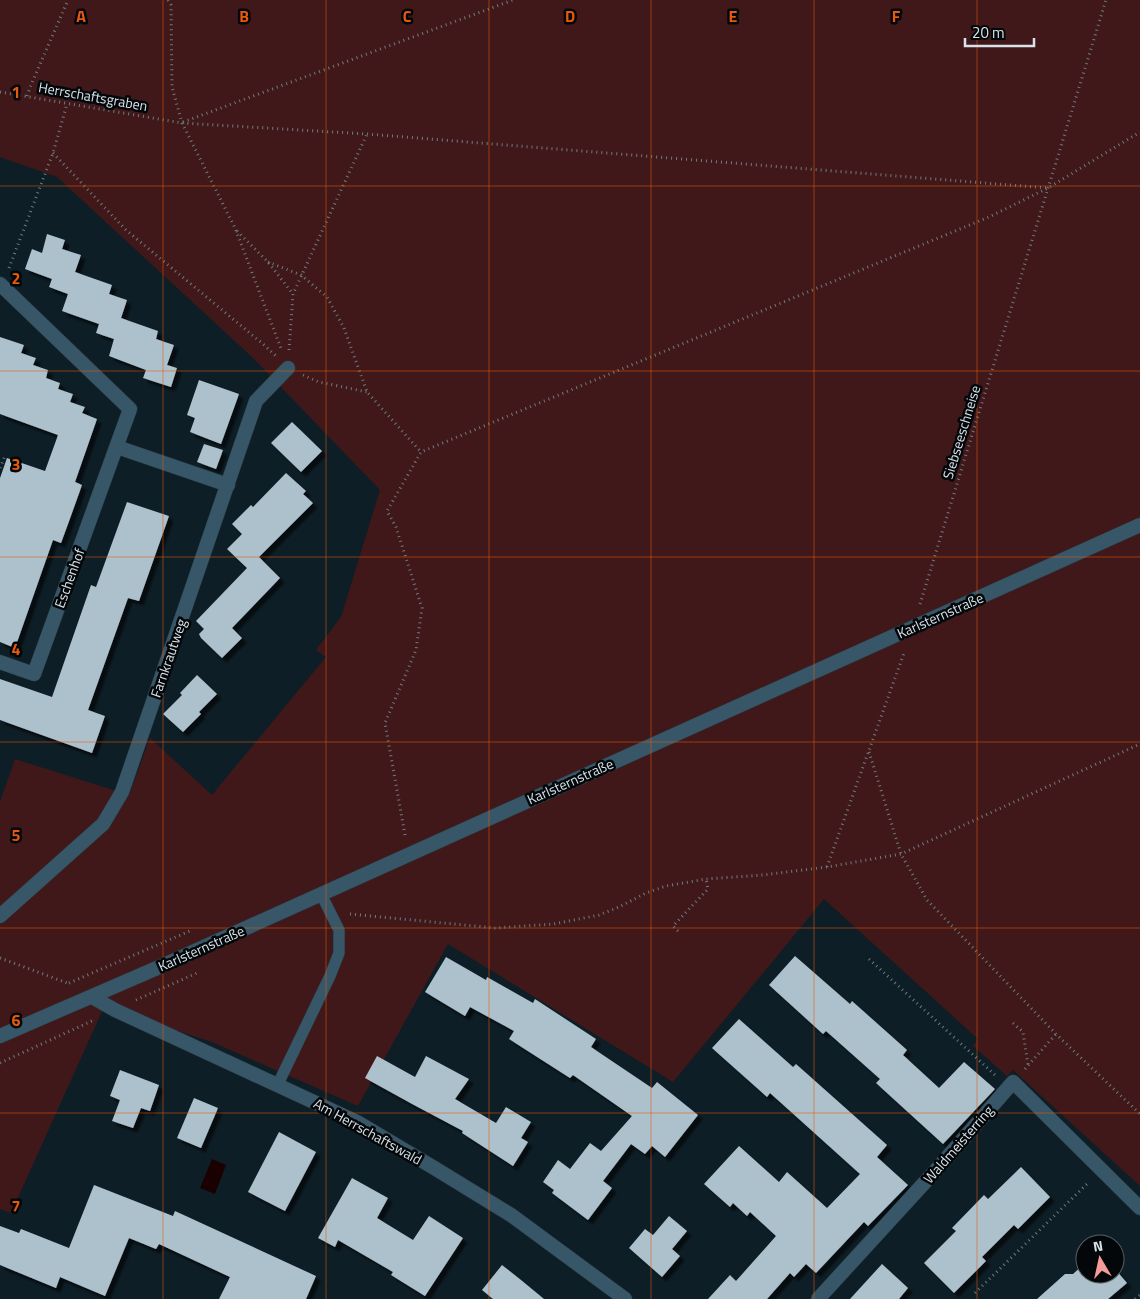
<svg xmlns="http://www.w3.org/2000/svg" width="1140" height="1299" font-family="'Titillium Web',sans-serif">
	<style>
		.green { fill: #411819 }
		.water { fill: #1b0001 }
		.building { fill: #adc1cd; filter: url(#shadow) }
		.lines { fill: none; stroke-linecap: round; stroke-linejoin: round }
		.service-casing { stroke: #2a3a41; stroke-width: 12 }
		.minor-casing { stroke: #2a3a41; stroke-width: 15 }
		.tertiary-casing { stroke: #2a3a41; stroke-width: 15 }
		.path { stroke: #6e7b82; stroke-width: 3; stroke-dasharray: 1 4; stroke-linecap: butt }
		.service { stroke: #375769; stroke-width: 11 }
		.minor { stroke: #375769; stroke-width: 14 }
		.tertiary { stroke: #375769; stroke-width: 14 }
		.grid { fill: none; stroke: #e8590c; stroke-width: 1; stroke-opacity: 0.55 }
		.labels { text-anchor: middle; dominant-baseline: central; stroke-width: 5; stroke-linejoin: round; paint-order: stroke }
		.street-label { font-size: 14px; fill: #d9e3e9; stroke: #03070a }
		.grid-label { font-size: 16px; text-anchor: middle; font-weight: bold; fill: #e8590c; stroke: #03070a; stroke-width: 5; stroke-linejoin: round; paint-order: stroke }
	</style>
	<defs>
		<filter id="shadow"><feDropShadow dx="4.5" dy="4.5" stdDeviation="1" flood-color="#0009"/></filter>
	</defs>
	<rect width="100%" height="100%" fill="#0e1e26"/>
	<polygon class="green" points="0,0 1140,0 1140,1186 1013,1070 1007,1076 973,1046 978,1039 824,899 673,1082 448,944 358,1106 212,1042 104,1007 11,1213 0,1209 0,802 15,759 129,795 150,738 212,795 326,657 316,650 341,617 380,490 252,357 57,177 0,157"/>
	<polygon class="water" points="212,1159 226,1165 215,1194 200,1188"/>
	<g class="building">
		<polygon points="47,234 65,240 62,249 81,255 75,272 112,285 109,294 127,300 121,318 158,331 156,339 174,345 167,365 177,368 171,387 143,378 146,370 109,356 114,339 96,333 99,324 62,311 68,294 49,287 52,279 25,269 32,249 42,253"/>
		<polygon points="0,337 24,345 21,353 36,358 33,365 48,370 46,378 60,383 58,389 73,394 70,402 85,407 82,413 97,419 75,482 82,485 68,524 61,543 53,540 15,648 0,642 0,478 7,458 45,471 58,435 0,414"/>
		<polygon points="199,380 239,394 221,444 190,432 195,418 187,415"/>
		<polygon points="292,422 322,451 301,472 271,443"/>
		<polygon points="204,444 223,450 216,469 197,462"/>
		<polygon points="286,473 306,491 303,494 313,503 259,557 280,578 232,628 242,638 222,658 201,638 199,634 204,629 196,621 247,568 227,549 242,534 232,524 251,505 253,507"/>
		<polygon points="127,502 169,516 139,601 128,598 88,710 105,716 92,753 0,720 0,679 52,697 91,585 96,587"/>
		<polygon points="197,675 217,694 199,712 201,714 183,732 163,714 182,695 180,693"/>
		<polygon points="795,956 850,1004 852,1001 907,1050 903,1055 939,1088 964,1062 995,1089 943,1144 876,1083 880,1079 826,1031 823,1034 769,985"/>
		<polygon points="446,957 486,980 487,977 533,1003 535,999 596,1039 591,1047 652,1088 657,1082 698,1115 665,1157 652,1146 645,1154 631,1144 603,1181 612,1188 588,1220 552,1193 554,1190 543,1182 558,1160 570,1169 590,1143 601,1151 632,1116 573,1075 570,1078 509,1039 514,1031 470,1007 465,1016 425,992"/>
		<polygon points="739,1019 793,1067 796,1064 887,1145 877,1157 908,1185 868,1226 864,1222 816,1273 806,1264 794,1277 790,1273 767,1299 708,1299 730,1275 736,1281 776,1236 750,1212 747,1216 733,1203 730,1207 704,1184 739,1146 779,1182 787,1172 827,1208 860,1174 770,1093 767,1097 712,1048"/>
		<polygon points="377,1056 415,1077 426,1056 469,1079 455,1099 496,1123 506,1107 531,1122 521,1138 528,1142 513,1166 462,1133 463,1131 414,1105 365,1078"/>
		<polygon points="120,1070 159,1085 150,1111 141,1108 133,1128 112,1121 120,1100 110,1096"/>
		<polygon points="194,1098 218,1108 201,1148 177,1138"/>
		<polygon points="279,1132 316,1152 285,1211 248,1192"/>
		<polygon points="1021,1167 1050,1197 1018,1229 1014,1225 982,1257 986,1261 954,1293 924,1263 956,1231 952,1228 984,1195 988,1199"/>
		<polygon points="352,1178 388,1198 377,1218 413,1240 429,1216 463,1238 425,1296 391,1275 393,1272 338,1240 335,1247 318,1238"/>
		<polygon points="94,1185 173,1216 175,1211 316,1276 306,1299 219,1299 230,1277 159,1244 156,1249 129,1238 105,1296 60,1277 56,1288 0,1265 0,1226 19,1233 21,1229 69,1248"/>
		<polygon points="669,1216 687,1231 672,1249 680,1256 662,1277 629,1248 645,1229 653,1235"/>
		<polygon points="1085,1263 1085,1274 1115,1274 1115,1269 1127,1283 1108,1299 1037,1299 1065,1274 1073,1274"/>
		<polygon points="882,1264 908,1288 899,1299 850,1299"/>
		<polygon points="502,1265 521,1280 544,1299 493,1299 482,1290"/>
	</g>
	<g class="lines">
		<defs>
			<polyline id="service" points="278,1084 330,976 339,953 339,930 321,894"/>
			<g id="minor">
				<polyline points="0,284 130,409 34,674 0,662"/>
				<polyline points="117,447 228,485"/>
				<polyline points="0,916 103,824 122,792 256,401 288,368"/>
				<polyline points="818,1299 937,1169 1013,1082 1140,1208"/>
			</g>
			<g id="tertiary">
				<polyline points="92,997 115,1010 357,1122 436,1169 511,1215 625,1299"/>
				<polyline points="0,1036 164,965 1140,525"/>
			</g>
		</defs>
		<use href="#service" class="service-casing"/>
		<use href="#minor" class="minor-casing"/>
		<use href="#tertiary" class="tertiary-casing"/>
		<g class="path">
			<polyline points="168,0 171,5 172,87 182,123 235,228 282,351"/>
			<polyline points="0,92 182,123 367,134 1048,188"/>
			<polyline points="27,96 31,85 68,0"/>
			<polyline points="183,122 513,0"/>
			<polyline points="53,153 126,230 263,344 276,356"/>
			<polyline points="237,231 268,262 293,294"/>
			<polyline points="268,262 301,275 327,297 344,328 367,392 421,452"/>
			<polyline points="9,268 53,153 67,104"/>
			<polyline points="289,350 293,294 367,134"/>
			<polyline points="303,375 319,382 367,392"/>
			<polyline points="0,468 5,456"/>
			<polyline points="920,604 1106,0"/>
			<polyline points="869,752 901,854 927,900 1056,1034 1140,1114"/>
			<polyline points="405,835 385,723 416,650 422,608 396,527 387,511 421,452 989,217 1048,188 1140,132"/>
			<polyline points="827,867 904,653"/>
			<polyline points="350,914 495,928 554,924 599,915 619,907 646,893 666,886 706,879 763,875 827,867 901,854 1140,744"/>
			<polyline points="678,931 673,926 708,889 706,879"/>
			<polyline points="0,958 70,984"/>
			<polyline points="869,959 995,1075"/>
			<polyline points="69,983 192,930"/>
			<polyline points="136,1000 197,973"/>
			<polyline points="1013,1023 1023,1032 1028,1065"/>
			<polyline points="0,1063 94,1020"/>
			<polyline points="1025,1069 1056,1034"/>
			<polyline points="975,1293 1089,1182"/>
			<polyline points="1135,1299 1140,1295"/>
		</g>
		<use href="#service" class="service"/>
		<use href="#minor" class="minor"/>
		<use href="#tertiary" class="tertiary"/>
	</g>
	<path class="grid" d="M163 0V1299M326 0V1299M489 0V1299M651 0V1299M814 0V1299M977 0V1299M0 186H1140M0 371H1140M0 557H1140M0 742H1140M0 928H1140M0 1113H1140"/>
	<g class="labels">
		<g class="street-label">
			<text transform="translate(93 96) rotate(10)">Herrschaftsgraben</text>
			<text transform="translate(961 432) rotate(-73)">Siebseeschneise</text>
			<text transform="translate(69 578) rotate(-70)">Eschenhof</text>
			<text transform="translate(940 615) rotate(-24)">Karlsternstraße</text>
			<text transform="translate(168 658) rotate(-71)">Farnkrautweg</text>
			<text transform="translate(570 781) rotate(-24)">Karlsternstraße</text>
			<text transform="translate(201 948) rotate(-24)">Karlsternstraße</text>
			<text transform="translate(368 1131) rotate(29)">Am Herrschaftswald</text>
			<text transform="translate(958 1144) rotate(-49)">Waldmeisterring</text>
		</g>
	</g>
	<g class="grid-label">
		<text x="81" y="22">A</text>
		<text x="244" y="22">B</text>
		<text x="407" y="22">C</text>
		<text x="570" y="22">D</text>
		<text x="733" y="22">E</text>
		<text x="896" y="22">F</text>
		<text x="16" y="98">1</text>
		<text x="16" y="284">2</text>
		<text x="16" y="470">3</text>
		<text x="16" y="655">4</text>
		<text x="16" y="841">5</text>
		<text x="16" y="1026">6</text>
		<text x="16" y="1212">7</text>
	</g>
	<g transform="translate(1100 1259) rotate(351)"><circle r="24" fill="#03070a" stroke="#595f63"/>
	<path d="M0-4L9 19L0 12L-9 19Z" fill="#f59b99"/>
	<text y="-8" font-size="14" font-weight="bold" text-anchor="middle" fill="#d9e3e9">N</text>
	</g>
	<path d="M965 38v8h69v-8" fill="none" stroke="#d9e3e9" stroke-width="2.5"/>
	<text x="972" y="38" font-size="15" fill="#d9e3e9" stroke="#03070a" stroke-width="4" paint-order="stroke">20 m</text>
</svg>
